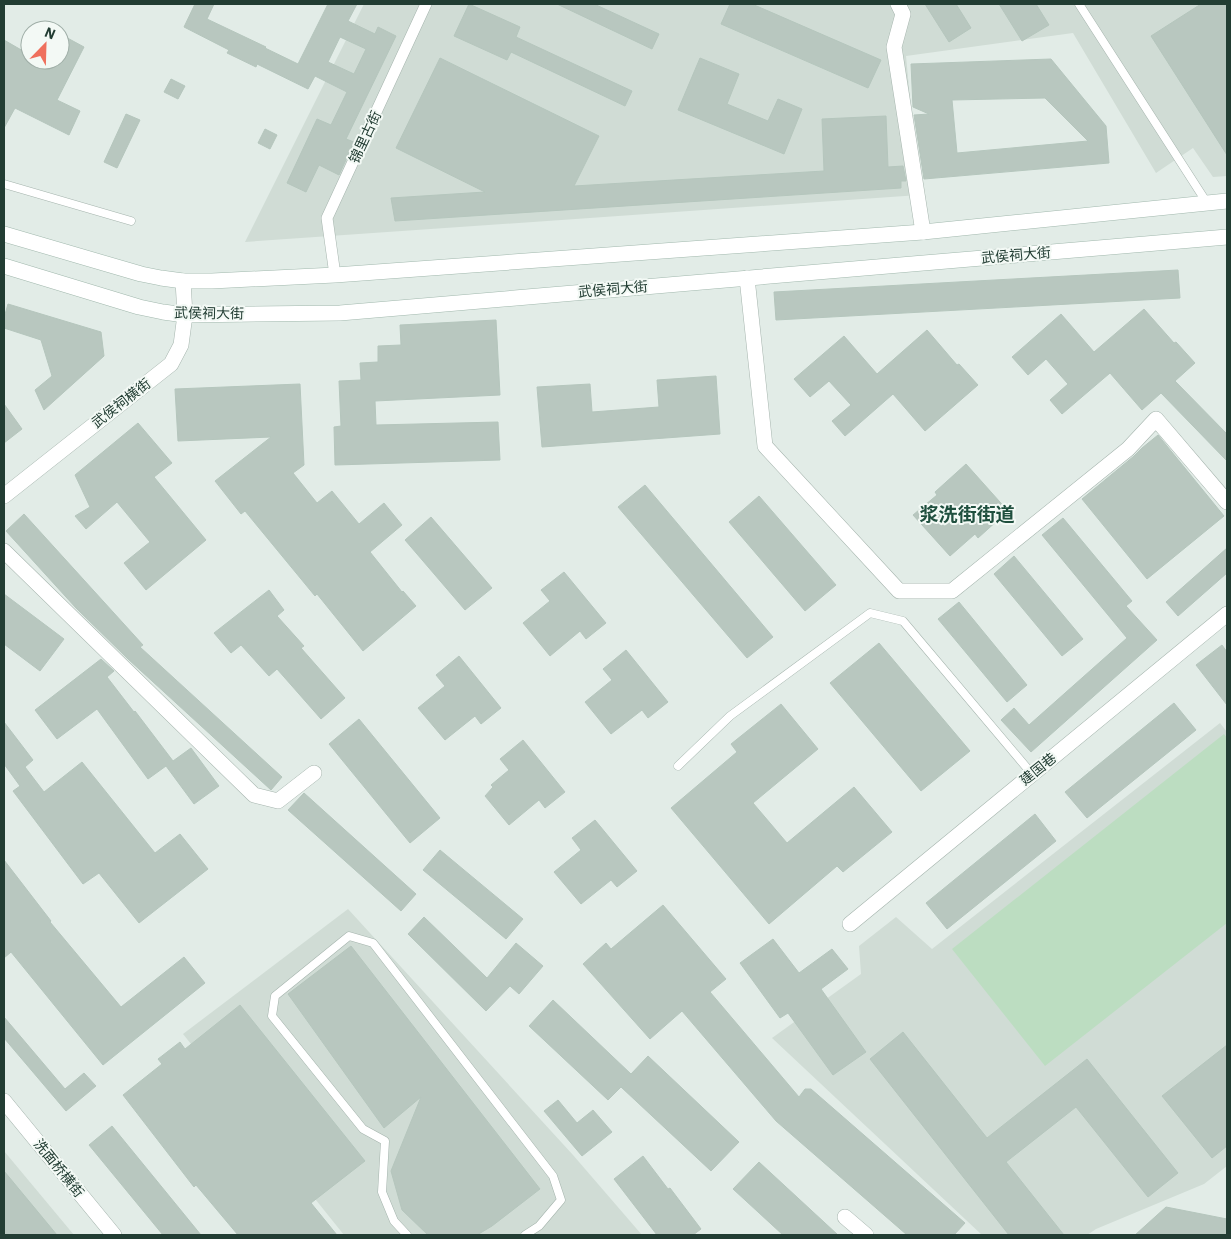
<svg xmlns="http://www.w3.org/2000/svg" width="1231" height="1239" font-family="'IBM Plex Sans','Noto Sans SC',sans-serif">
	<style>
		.built { fill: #d0dcd5 }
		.green { fill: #bcddc1 }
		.building { fill: #b8c7bf; stroke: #b5c6bd; fill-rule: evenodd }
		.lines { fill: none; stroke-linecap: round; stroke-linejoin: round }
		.service-casing { stroke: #a5b4ad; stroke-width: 9 }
		.pedestrian-casing { stroke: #a5b4ad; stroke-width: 12 }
		.minor-casing { stroke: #a5b4ad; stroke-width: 16 }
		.tertiary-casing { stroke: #a5b4ad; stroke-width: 16 }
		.secondary-casing { stroke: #a1b8ad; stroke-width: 16 }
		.service { stroke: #fff; stroke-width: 8 }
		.pedestrian { stroke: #fff; stroke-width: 11 }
		.minor { stroke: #fff; stroke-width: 15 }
		.tertiary { stroke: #fff; stroke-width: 15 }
		.secondary { stroke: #fff; stroke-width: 15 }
		.labels { text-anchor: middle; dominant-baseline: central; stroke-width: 4; stroke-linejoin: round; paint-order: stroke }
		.street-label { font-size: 14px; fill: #223d33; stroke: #f3f9f5 }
		.district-label { font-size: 19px; font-weight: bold; fill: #1f4f3e; stroke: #f3f9f5 }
	</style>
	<rect width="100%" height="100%" fill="#e2ece7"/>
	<g class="built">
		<polygon points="364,4 1227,4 1227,176 1213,177 1193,148 1156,173 1073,33 906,56 919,195 245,242"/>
		<polygon points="1220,723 1227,732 1227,1166 1204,1184 1096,1229 1087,1235 982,1235 772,1038 861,974 859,946 896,917 932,949"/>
		<polygon points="348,909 573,1155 642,1235 344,1235 183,1034"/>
		<polygon points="4,1151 74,1235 4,1235"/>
	</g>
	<polygon class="green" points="1224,734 1227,738 1227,923 1045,1066 952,949"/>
	<g class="building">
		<path d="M195 4H214L207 19 266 47 265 48 298 64 328 4H357L348 21 375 34 378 27 396 36 346 139 354 142 339 175 319 165 306 192 287 183 317 119 331 125 347 92 315 76 308 89 257 64 256 67 227 53 229 50 184 27ZM340 37 366 49 354 74 328 62Z"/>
		<polygon points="469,4 520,27 516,37 632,91 625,106 511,52 507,60 454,36"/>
		<polygon points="557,4 594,4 659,34 652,49"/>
		<polygon points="730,4 752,4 881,60 868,88 721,24"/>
		<polygon points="925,4 956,4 971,28 949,42"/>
		<polygon points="999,4 1036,4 1049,25 1022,41"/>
		<polygon points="1201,4 1227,4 1227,155 1151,36"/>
		<polygon points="60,34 84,47 57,100 80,111 69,135 15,108 4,128 4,40 30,55 30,60 60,60"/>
		<polygon points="440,58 599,136 574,186 824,171 822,119 886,116 888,167 903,166 906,181 901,181 901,188 395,221 391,198 485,192 396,148"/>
		<polygon points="700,58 739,74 727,104 768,121 778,99 802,109 784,154 678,110"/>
		<path d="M1051 59 1106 126 1109 163 924 179 914 115 929 114 913 107 911 64ZM1045 98 1088 141 957 153 952 100Z"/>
		<polygon points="171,79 185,86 178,99 164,92"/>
		<polygon points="126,114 140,120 117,168 104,162"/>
		<polygon points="265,129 277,135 270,149 258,143"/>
		<polygon points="1178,270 1180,298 776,320 774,292"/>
		<polygon points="8,304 101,332 104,356 44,410 35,390 52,376 41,340 4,328 4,318"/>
		<polygon points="1144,309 1174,343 1176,342 1195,363 1175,381 1227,434 1227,461 1161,393 1142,410 1110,373 1062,414 1050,400 1068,384 1046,359 1028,375 1012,357 1061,314 1094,352"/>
		<polygon points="496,320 500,395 375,401 376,425 498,422 500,460 335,465 334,427 341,426 339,381 361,380 360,363 378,362 378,346 401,345 400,325"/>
		<polygon points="927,330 957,365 959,364 978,385 925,431 893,394 845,436 832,421 851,405 829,381 810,397 794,379 844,336 877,374"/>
		<polygon points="716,376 720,434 542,447 537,387 590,384 592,412 659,407 657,380"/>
		<polygon points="300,384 304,465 293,473 317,503 332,491 359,524 384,503 402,525 370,552 402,592 403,591 416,606 363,651 317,594 315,596 245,511 241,514 215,481 271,437 178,441 175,389"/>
		<polygon points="4,404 22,429 4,443"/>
		<polygon points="138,423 172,463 154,477 206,540 146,590 124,563 150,542 117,502 86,529 75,516 90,507 75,475"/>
		<polygon points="1158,435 1224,516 1147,579 1082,499 1134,456 1142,448"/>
		<polygon points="966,464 1008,511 978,538 975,534 950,556 913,515 937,495 935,492"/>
		<polygon points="645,485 773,637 747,658 618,507"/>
		<polygon points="759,496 836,585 805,611 729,522"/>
		<polygon points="24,514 143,645 140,647 282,777 271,790 128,659 76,608 6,531"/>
		<polygon points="431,517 492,588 465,610 405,540"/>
		<polygon points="1063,518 1132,601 1126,606 1157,640 1031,752 1001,720 1014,708 1029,725 1127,638 1042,535"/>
		<polygon points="1227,548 1227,573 1178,616 1166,602"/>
		<polygon points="1014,556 1083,639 1062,656 994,574"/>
		<polygon points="564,572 606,623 586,639 580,631 550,656 523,623 550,601 541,590"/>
		<polygon points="269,590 284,610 277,616 304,646 301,648 345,698 321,719 277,669 269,676 241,645 231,653 214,633"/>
		<polygon points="4,594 64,639 40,671 4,644"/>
		<polygon points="959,602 1027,685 1007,702 938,619"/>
		<polygon points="879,643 970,751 921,791 830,683"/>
		<polygon points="1222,645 1227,652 1227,705 1196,665"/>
		<polygon points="626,650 668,702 648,718 642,710 611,734 585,702 612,680 603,669"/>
		<polygon points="459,656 501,708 481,724 475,716 445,740 418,708 445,686 436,675"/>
		<polygon points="101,659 114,671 107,677 134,712 135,711 173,761 191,748 219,786 194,804 166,766 148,779 97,709 57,739 35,710"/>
		<polygon points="1174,703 1196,730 1087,818 1065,792"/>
		<polygon points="781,704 818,749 753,803 787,843 854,787 892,832 843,872 837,866 769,924 671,808 737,752 731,744"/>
		<polygon points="359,719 440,818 410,843 329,744"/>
		<polygon points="4,722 33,760 25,767 44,792 82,762 155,853 180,834 208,869 139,923 99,873 83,884 13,791 20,786 4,764"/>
		<polygon points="523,740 565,792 545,808 539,800 509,825 485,796 493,787 491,785 509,770 500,759"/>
		<polygon points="304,793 416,894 401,911 288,810"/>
		<polygon points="1035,814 1056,841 947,929 926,903"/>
		<polygon points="595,820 637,871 617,887 611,880 581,904 554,872 581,850 572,838"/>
		<polygon points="440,850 523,919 506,939 423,870"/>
		<polygon points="4,860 51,921 50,922 121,1007 184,957 205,983 103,1065 11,952 4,958"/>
		<polygon points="663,905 726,979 710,992 799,1097 805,1089 811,1089 965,1223 954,1235 907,1235 776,1121 682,1011 650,1039 583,964 606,943 611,949"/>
		<polygon points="424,917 487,978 516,943 543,966 519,994 510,986 486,1011 408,934"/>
		<polygon points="773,939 799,973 832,949 848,969 821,989 866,1052 833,1075 788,1013 780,1018 740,963"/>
		<polygon points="351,946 540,1189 492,1226 477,1235 428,1235 402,1210 391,1171 421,1097 384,1128 288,994"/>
		<polygon points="553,1000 631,1074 648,1056 739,1142 711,1171 621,1087 608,1100 529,1026"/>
		<polygon points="240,1005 365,1161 311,1203 337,1235 238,1235 196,1185 194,1187 123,1095 162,1064 158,1059 180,1042 185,1049"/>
		<polygon points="4,1017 65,1089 84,1073 96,1086 66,1111 4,1038"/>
		<polygon points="903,1032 987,1138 1087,1059 1178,1173 1148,1197 1076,1107 1006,1162 1064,1235 1009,1235 870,1059"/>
		<polygon points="1227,1045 1227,1146 1212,1158 1162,1096"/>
		<polygon points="558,1100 577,1123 593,1110 612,1132 582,1156 544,1111"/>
		<polygon points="112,1126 170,1197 201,1235 163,1235 89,1145"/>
		<polygon points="643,1156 668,1189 670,1188 701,1229 693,1235 657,1235 614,1179"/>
		<polygon points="759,1162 838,1235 783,1235 733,1189"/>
		<polygon points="4,1171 57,1235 4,1235"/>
		<polygon points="1166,1207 1227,1219 1227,1235 1135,1235"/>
	</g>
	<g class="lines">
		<defs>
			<g id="service">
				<polyline points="1079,4 1207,203"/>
				<polyline points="4,184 131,221"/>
				<polyline points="678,766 730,716 870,613 903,621 1032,774"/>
				<polyline points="407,1235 394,1221 382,1192 385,1141 363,1129 272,1016 275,996 349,936 373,943 553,1176 561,1200 539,1226 525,1235"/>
			</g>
			<polyline id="pedestrian" points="335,275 327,218 426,4"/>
			<g id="minor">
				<polyline points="898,4 903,14 894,47 923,232"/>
				<polyline points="747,278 765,446 899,591 952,591 1128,449 1156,419 1227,502"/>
				<polyline points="4,496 171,364 181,345 185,315 183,281"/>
				<polyline points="4,551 254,795 278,801 314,773"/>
				<polyline points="850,924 1227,614"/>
				<polyline points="845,1217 866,1235"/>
			</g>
			<polyline id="tertiary" points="4,1101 114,1235"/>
			<g id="secondary">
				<polyline points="4,234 141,274 161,278 183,281 212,281 335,275 923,232 1227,201"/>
				<polyline points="4,266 139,307 163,312 185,315 340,313 1227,237"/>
			</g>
		</defs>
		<use href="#service" class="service-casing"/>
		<use href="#pedestrian" class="pedestrian-casing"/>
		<use href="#minor" class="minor-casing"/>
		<use href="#tertiary" class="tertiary-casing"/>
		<use href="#secondary" class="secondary-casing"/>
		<use href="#service" class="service"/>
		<use href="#pedestrian" class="pedestrian"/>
		<use href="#minor" class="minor"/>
		<use href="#tertiary" class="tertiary"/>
		<use href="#secondary" class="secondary"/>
	</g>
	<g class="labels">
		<g class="street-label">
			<text transform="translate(365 137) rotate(-65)">锦里古街</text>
			<text transform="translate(1016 255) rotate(-5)">武侯祠大街</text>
			<text transform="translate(613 289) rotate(-5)">武侯祠大街</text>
			<text transform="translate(209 313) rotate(1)">武侯祠大街</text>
			<text transform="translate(121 403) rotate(-38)">武侯祠横街</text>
			<text transform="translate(1038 769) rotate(-39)">建国巷</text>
			<text transform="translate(59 1168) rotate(51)">洗面桥横街</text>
		</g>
		<g class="district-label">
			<text x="967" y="514">浆洗街街道</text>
		</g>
	</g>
	<rect width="1231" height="1239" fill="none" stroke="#223d33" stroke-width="10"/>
	<g transform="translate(45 45) rotate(23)"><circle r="24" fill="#f3f9f5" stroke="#9faea7"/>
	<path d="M0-4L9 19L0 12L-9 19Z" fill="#ef705d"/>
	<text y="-8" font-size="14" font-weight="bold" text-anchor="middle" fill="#223d33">N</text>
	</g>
</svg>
